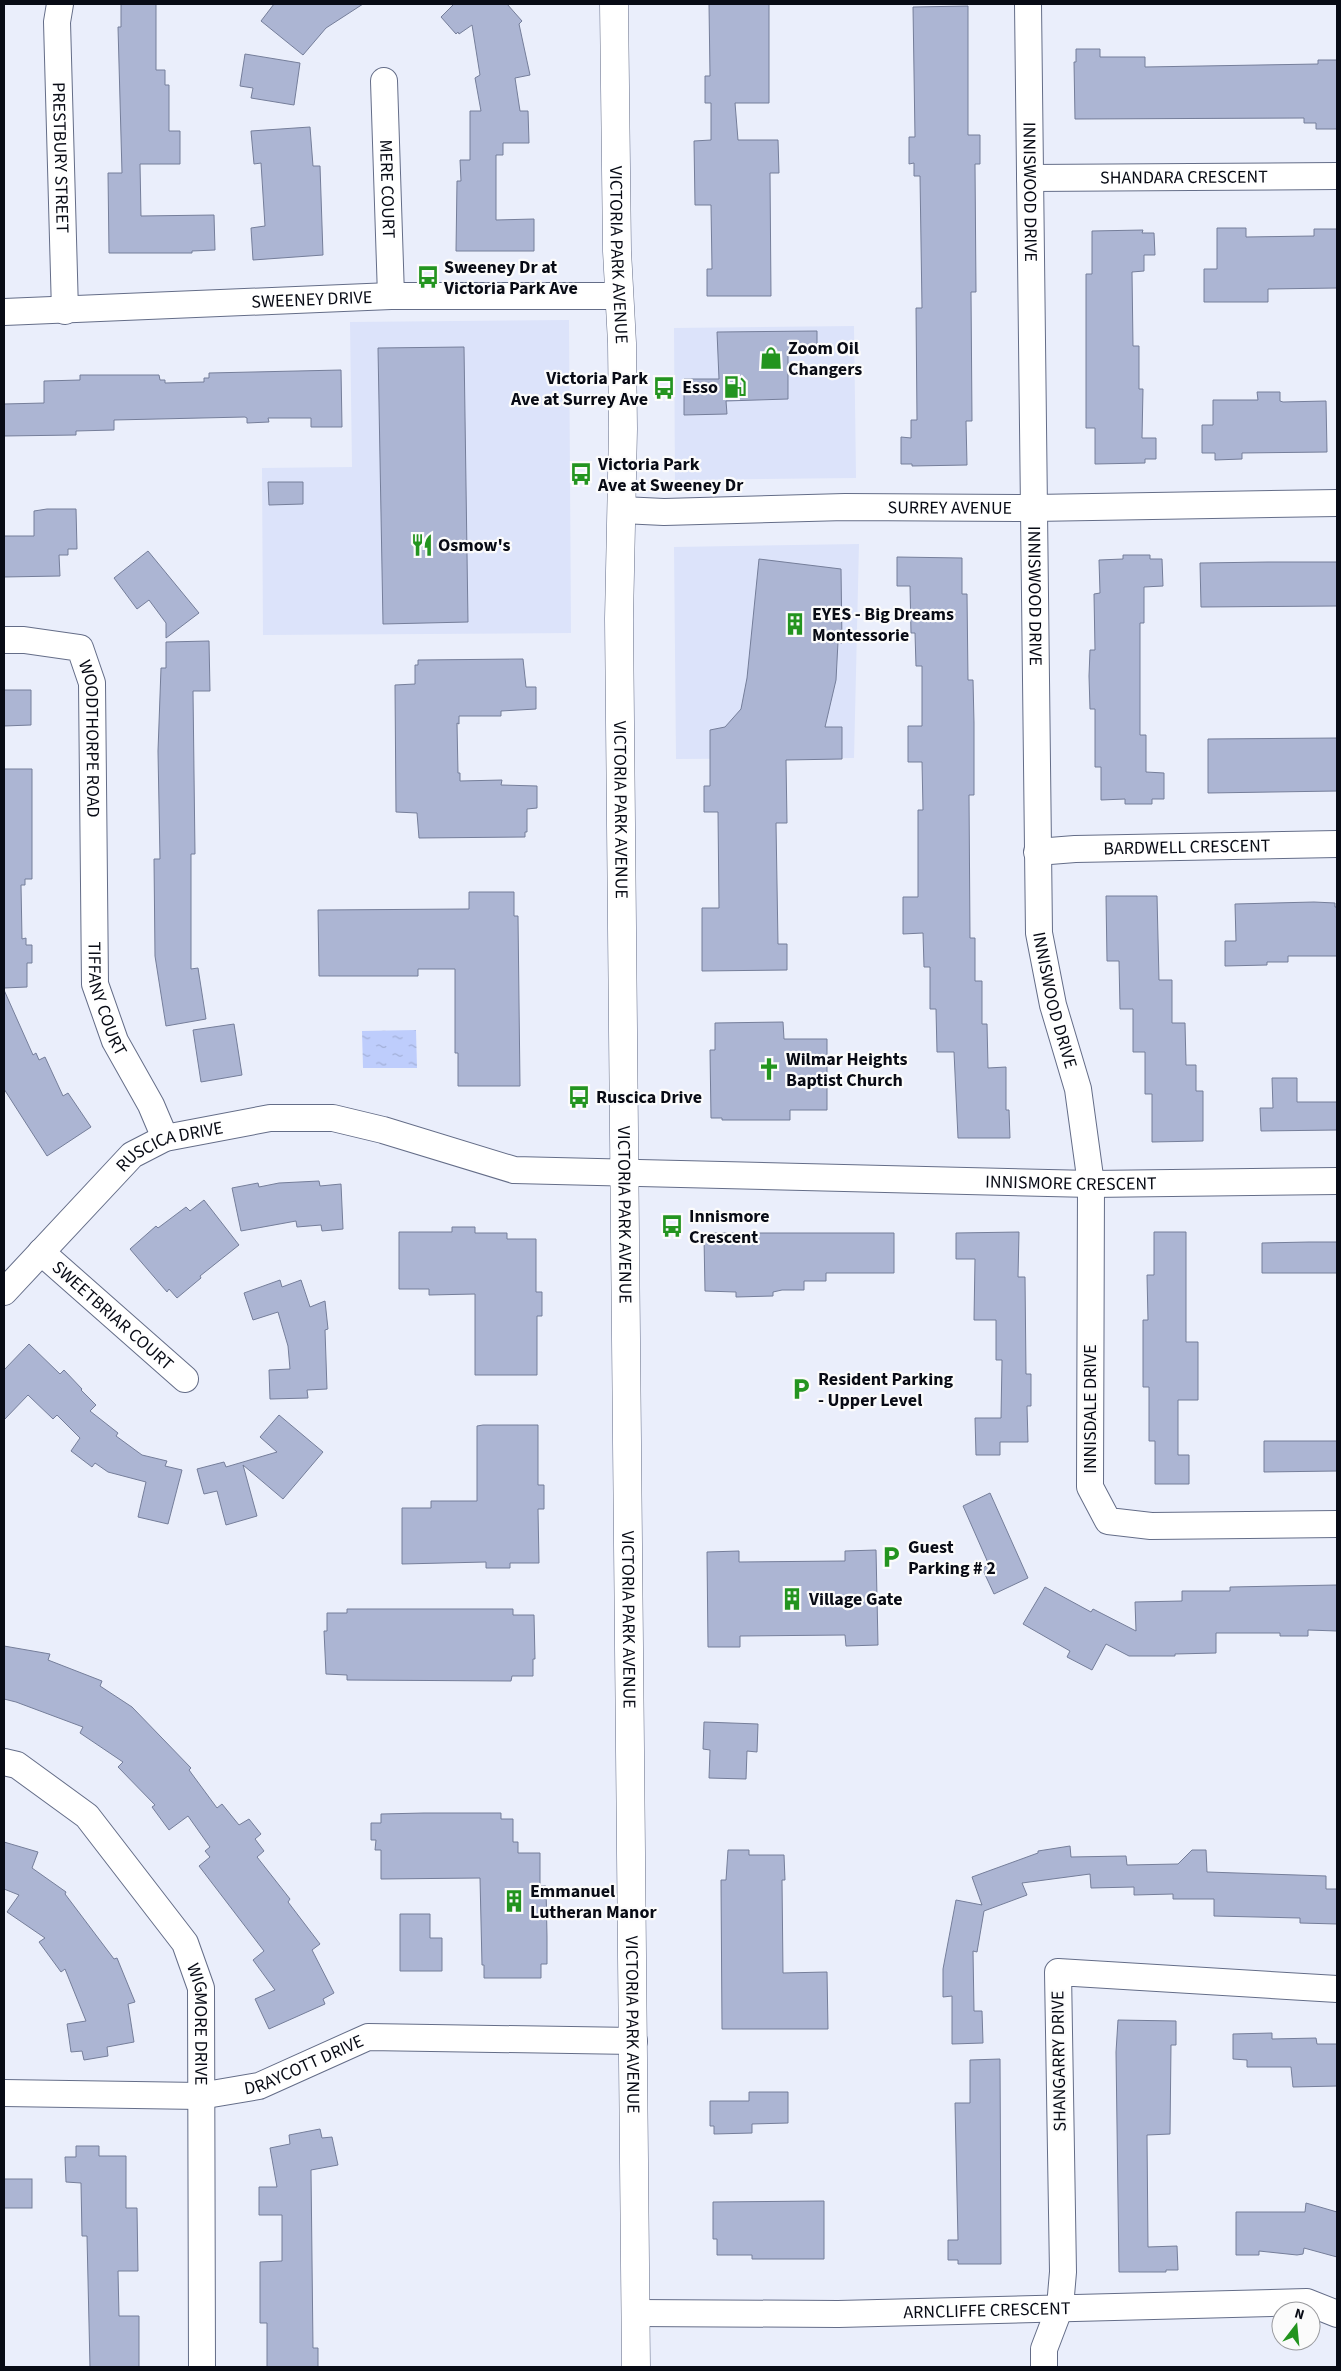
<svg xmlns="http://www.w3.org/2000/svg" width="1341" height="2371" font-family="'Source Sans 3',sans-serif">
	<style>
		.built { fill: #dce3fa }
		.water { fill: url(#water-ripples) }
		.building { fill: #acb5d3; stroke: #757e9a }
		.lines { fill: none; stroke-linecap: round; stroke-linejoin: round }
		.minor-casing { stroke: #646d88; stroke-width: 28 }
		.secondary-casing { stroke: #646d88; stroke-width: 29 }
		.minor { stroke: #fff; stroke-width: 26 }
		.secondary { stroke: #fff; stroke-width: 28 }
		.labels { text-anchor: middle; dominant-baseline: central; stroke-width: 4.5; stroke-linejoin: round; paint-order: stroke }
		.street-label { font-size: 18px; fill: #080b15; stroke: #fbfbfb }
		.poi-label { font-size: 18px; font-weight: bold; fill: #080b15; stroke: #fbfbfb; text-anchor: start }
	</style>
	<defs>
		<pattern id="water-ripples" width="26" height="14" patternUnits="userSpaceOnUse" patternTransform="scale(1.25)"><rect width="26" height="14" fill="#becdfc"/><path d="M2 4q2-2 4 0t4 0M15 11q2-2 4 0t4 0" fill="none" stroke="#a2afd7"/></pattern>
	</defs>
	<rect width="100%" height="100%" fill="#eaeefb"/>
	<g class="built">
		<polygon points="569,320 571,633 263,635 262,468 352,467 350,322"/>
		<polygon points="854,326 856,478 675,480 674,328"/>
		<polygon points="859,544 854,758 676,759 674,547"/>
	</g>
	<polygon class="water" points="416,1030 417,1068 363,1068 362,1031"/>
	<g class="building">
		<polygon points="121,4 156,4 156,70 165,70 165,85 169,85 169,131 180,131 180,164 140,164 141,216 214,215 215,250 192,251 192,253 109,253 108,173 122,173 118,27 121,27"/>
		<polygon points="274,4 363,4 326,28 303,55 261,21"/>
		<polygon points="454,4 507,4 522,21 519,24 530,75 515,78 520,111 528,111 529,143 503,143 503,155 496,155 496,220 534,219 534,251 456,251 457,181 461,181 460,160 470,160 470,111 481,111 475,78 480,75 472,25 459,34 458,32 456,34 441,17"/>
		<polygon points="709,4 769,4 769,103 735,103 738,140 778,140 779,173 770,173 771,296 707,296 707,269 712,269 711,205 695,205 694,141 711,140 711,103 705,103 705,76 710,76"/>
		<polygon points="968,6 968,135 980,135 980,164 975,164 976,292 971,292 972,421 966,421 967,465 912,466 912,464 901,464 901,437 911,438 911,420 917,420 916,308 922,308 920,176 914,176 914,163 909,164 909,137 915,137 913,7"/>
		<polygon points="1076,49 1100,49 1100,57 1145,57 1145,67 1318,64 1318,60 1337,60 1337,129 1316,129 1316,123 1304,123 1304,118 1075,119 1074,62 1076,62"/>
		<polygon points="245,54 300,63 294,105 251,98 253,88 240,86"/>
		<polygon points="310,127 313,166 320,166 323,255 253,260 251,228 265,226 261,163 254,164 251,131"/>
		<polygon points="1217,228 1246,228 1246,237 1314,236 1314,229 1337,229 1337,288 1268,289 1268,302 1204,302 1204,269 1217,269"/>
		<polygon points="1143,230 1142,233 1154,233 1155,255 1144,255 1144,271 1132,272 1133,346 1139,346 1139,389 1143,389 1142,438 1156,438 1156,459 1145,459 1145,463 1095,464 1095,428 1086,428 1086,274 1092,274 1092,231"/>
		<polygon points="817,331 817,349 788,349 788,399 726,401 727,414 684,415 684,379 719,379 717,332"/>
		<polygon points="464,347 468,622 383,624 378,348"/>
		<polygon points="341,370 342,427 311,427 311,418 268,418 269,422 247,423 247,418 245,417 114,420 114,430 76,431 76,435 4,436 4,404 44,403 44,381 80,380 80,375 159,375 160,380 165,380 165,383 204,382 204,378 209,378 209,373"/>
		<polygon points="1257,392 1280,392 1280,401 1283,402 1326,401 1327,452 1242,453 1242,459 1215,460 1215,453 1202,453 1202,425 1213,425 1213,400 1258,400"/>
		<polygon points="268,482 303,482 303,504 269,505"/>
		<polygon points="47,509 76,509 77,549 68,549 68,555 59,555 60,576 4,577 4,536 34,536 34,511"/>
		<polygon points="148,551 199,613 166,638 166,623 149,600 137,609 114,578"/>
		<polygon points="1123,555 1150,555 1150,559 1162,559 1163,586 1144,587 1144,623 1140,623 1140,735 1146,735 1146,772 1164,773 1164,799 1152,799 1152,804 1125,804 1125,799 1101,800 1101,767 1095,767 1095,709 1090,709 1089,676 1090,650 1095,650 1094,594 1100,593 1099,560 1123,559"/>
		<polygon points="897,557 962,558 962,594 967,594 968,680 973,680 974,723 974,795 969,795 970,938 975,938 975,981 982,981 982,1024 987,1024 988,1068 1006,1067 1006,1110 1009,1110 1010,1138 958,1138 954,1052 937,1052 936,1009 930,1009 930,967 924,967 923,933 903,934 903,897 918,897 918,810 923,810 922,762 908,762 908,726 922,726 922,666 916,666 915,633 911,633 910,586 897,586"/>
		<polygon points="759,559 841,569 842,643 838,642 836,680 825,727 842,727 842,759 786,760 787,823 776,823 778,944 787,944 787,970 702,971 702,908 719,908 718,812 704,812 704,786 710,786 710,730 725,727 741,709 747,678"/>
		<polygon points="1268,562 1337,562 1337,606 1201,607 1200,563"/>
		<polygon points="209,641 210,691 193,691 195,854 191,854 191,969 198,968 206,1019 166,1026 155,956 154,859 160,859 158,751 161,668 166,668 166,642"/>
		<polygon points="523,659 526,687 536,687 536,709 501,711 501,716 459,716 459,724 457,723 458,773 460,773 460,781 502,780 501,785 537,786 537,808 527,809 527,832 525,832 525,837 419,838 417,813 396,812 395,685 415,684 415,665 418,665 418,660"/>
		<polygon points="4,690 31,690 31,725 4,726"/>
		<polygon points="1337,738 1337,791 1208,793 1208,739"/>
		<polygon points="4,769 32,769 32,879 25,879 25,885 21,885 22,939 26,938 26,945 32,945 32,963 27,963 27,987 4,988"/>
		<polygon points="469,892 514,892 514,916 518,916 520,1086 458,1086 458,1053 455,1053 455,969 418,969 418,976 319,976 318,910 469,909"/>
		<polygon points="1106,896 1157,896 1159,980 1172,980 1172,1023 1185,1023 1186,1065 1196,1065 1196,1091 1203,1091 1203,1141 1152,1142 1152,1094 1145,1094 1145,1052 1133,1052 1133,1009 1120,1009 1119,961 1107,961"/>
		<polygon points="1314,902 1335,903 1335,907 1337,907 1337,956 1288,956 1288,962 1267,962 1267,965 1225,966 1225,941 1236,941 1235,904"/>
		<polygon points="4,990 33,1055 36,1053 39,1060 45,1057 63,1096 68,1093 91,1127 47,1156 4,1089"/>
		<polygon points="783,1022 784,1039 827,1039 827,1110 790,1110 790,1120 722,1120 722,1118 711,1118 710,1050 715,1050 715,1023"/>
		<polygon points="234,1024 242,1075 201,1082 193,1030"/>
		<polygon points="1272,1078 1297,1078 1297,1102 1337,1102 1337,1130 1261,1131 1260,1108 1273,1108"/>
		<polygon points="319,1181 320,1186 341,1184 343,1229 322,1231 321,1225 297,1227 296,1221 241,1231 232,1188 258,1183 259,1187 279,1183"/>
		<polygon points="204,1200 239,1245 200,1276 201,1278 177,1298 169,1289 167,1292 130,1249 156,1226 158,1228 186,1207 190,1211"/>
		<polygon points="452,1227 475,1227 475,1233 507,1233 507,1239 536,1239 536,1292 542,1292 542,1316 537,1316 537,1375 475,1375 475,1294 429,1295 429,1289 399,1289 399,1232 452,1232"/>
		<polygon points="1019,1232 1018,1277 1025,1277 1026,1374 1031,1374 1031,1406 1027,1406 1028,1442 1000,1442 1000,1455 976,1455 975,1418 1001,1418 1002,1360 996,1360 996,1320 974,1320 975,1259 956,1259 956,1233"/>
		<polygon points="1154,1232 1186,1232 1186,1342 1198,1342 1198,1400 1178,1400 1178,1455 1189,1455 1189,1484 1155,1484 1155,1441 1149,1441 1149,1387 1143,1387 1143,1320 1148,1320 1147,1275 1154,1275"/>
		<polygon points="712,1233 894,1233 894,1273 826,1273 826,1281 804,1281 804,1290 782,1290 773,1292 773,1296 736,1297 736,1292 705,1291 704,1237 712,1236"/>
		<polygon points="1309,1242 1337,1242 1337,1273 1262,1273 1262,1243"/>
		<polygon points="280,1280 282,1287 301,1280 310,1307 325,1301 328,1329 325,1330 327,1389 307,1390 308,1398 270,1399 269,1370 290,1369 288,1346 278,1312 253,1320 244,1293"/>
		<polygon points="29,1344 60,1374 64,1370 82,1389 81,1390 96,1405 90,1411 118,1433 116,1436 142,1455 167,1461 165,1466 182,1470 168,1524 138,1517 146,1482 108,1472 95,1463 92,1467 71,1451 80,1438 57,1415 53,1419 28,1395 4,1420 4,1370"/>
		<polygon points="279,1415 323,1452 283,1499 243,1465 257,1516 226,1525 217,1491 204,1494 197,1469 224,1462 226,1467 277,1452 260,1437"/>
		<polygon points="483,1425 538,1425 538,1485 544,1485 544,1509 538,1509 539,1563 510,1563 510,1568 486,1568 486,1562 402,1564 402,1508 431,1508 431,1501 477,1501 477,1426"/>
		<polygon points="1264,1441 1337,1441 1337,1471 1264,1472"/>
		<polygon points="990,1493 1028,1578 994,1594 982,1568 989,1565 963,1506"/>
		<polygon points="876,1550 878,1645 846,1646 845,1635 740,1636 740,1647 708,1647 707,1552 739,1551 739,1562 845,1561 845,1551"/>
		<polygon points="1337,1585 1337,1631 1308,1630 1308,1636 1280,1636 1280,1633 1216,1633 1216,1653 1175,1654 1175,1656 1129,1656 1106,1644 1092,1670 1067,1657 1070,1651 1023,1624 1045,1587 1091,1612 1093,1609 1136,1631 1135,1602 1182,1601 1182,1591 1230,1591 1230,1587"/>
		<polygon points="347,1609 513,1609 513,1615 534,1615 535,1659 533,1659 533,1676 512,1676 511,1681 347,1680 347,1675 326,1674 324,1631 327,1631 327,1613 347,1613"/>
		<polygon points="4,1646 50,1654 48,1660 102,1681 100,1686 132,1707 191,1768 189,1770 217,1808 222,1804 239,1825 249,1819 261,1834 255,1839 264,1851 257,1857 290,1899 288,1902 320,1944 312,1950 334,1993 323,1999 325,2004 269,2029 255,1999 275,1990 253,1960 264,1951 199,1866 210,1857 205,1851 210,1847 188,1816 169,1830 152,1807 155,1805 118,1767 123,1762 80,1733 83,1727 16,1702 4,1699"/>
		<polygon points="704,1722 758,1724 757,1752 747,1751 746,1779 709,1778 710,1750 703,1749"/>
		<polygon points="424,1813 501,1813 501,1819 513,1819 513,1842 518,1842 518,1853 540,1853 540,1886 546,1886 547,1937 547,1964 541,1964 541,1978 484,1978 484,1965 482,1965 480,1878 381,1879 381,1850 375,1850 376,1840 371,1840 371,1823 381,1823 381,1814"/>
		<polygon points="4,1842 38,1852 32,1868 66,1892 65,1894 114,1959 117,1958 135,2002 128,2004 134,2042 107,2047 108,2056 84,2060 82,2051 71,2052 67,2024 86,2021 65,1969 61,1972 39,1942 45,1938 7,1912 19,1895 4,1889"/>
		<polygon points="1070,1846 1071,1857 1126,1856 1127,1865 1178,1864 1192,1850 1206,1850 1207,1872 1326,1876 1326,1889 1337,1889 1337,1924 1300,1923 1300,1918 1214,1916 1214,1899 1173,1899 1173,1894 1134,1895 1134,1887 1091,1888 1090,1874 1022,1883 1027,1895 984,1911 977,1952 973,1951 974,2011 982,2011 983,2043 952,2044 952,1996 943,1997 943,1969 956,1900 982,1905 972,1877 1038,1853 1038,1851"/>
		<polygon points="728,1850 749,1850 749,1855 784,1855 785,1880 782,1880 783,1973 827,1972 828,2029 722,2029 721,1880 726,1880"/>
		<polygon points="400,1914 430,1914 430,1938 442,1938 442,1971 400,1971"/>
		<polygon points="1118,2020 1176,2021 1176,2045 1171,2045 1170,2134 1147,2135 1148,2247 1177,2246 1178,2270 1166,2270 1166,2272 1119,2272 1116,2052"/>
		<polygon points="1272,2033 1272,2039 1316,2038 1317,2044 1337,2044 1337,2086 1293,2087 1291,2067 1247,2067 1247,2060 1233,2059 1233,2034"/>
		<polygon points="1000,2059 1001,2264 958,2264 958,2260 948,2260 948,2240 958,2240 955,2103 970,2103 970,2060"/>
		<polygon points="749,2092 788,2092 788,2123 752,2124 752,2133 714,2134 714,2126 710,2126 710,2101 749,2101"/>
		<polygon points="320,2129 322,2138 332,2137 338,2165 311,2170 313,2348 318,2348 318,2367 267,2367 267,2323 260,2323 260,2262 282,2261 282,2215 259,2215 259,2187 277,2187 270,2148 290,2144 289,2135"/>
		<polygon points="76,2146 99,2146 99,2156 126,2156 126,2208 137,2208 138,2271 118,2271 119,2316 139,2316 139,2367 90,2367 87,2236 82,2236 81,2183 66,2182 65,2157 76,2157"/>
		<rect x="4" y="2179" width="28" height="29"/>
		<polygon points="824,2201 824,2259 752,2259 752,2255 717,2255 717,2239 713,2239 713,2202"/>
		<polygon points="1306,2203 1337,2212 1337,2257 1304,2248 1303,2254 1297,2255 1259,2251 1259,2255 1236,2255 1236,2212 1305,2212"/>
	</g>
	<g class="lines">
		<defs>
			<g id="minor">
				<path id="s1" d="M60 4 57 22 65 311"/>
				<path id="s2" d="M1028 4 1039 933 1053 1005 1078 1089 1091 1184 1090 1487 1108 1521 1151 1526 1337 1524"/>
				<path id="s3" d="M384 81 391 296"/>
				<path id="s4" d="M1030 178 1337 176"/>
				<path id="s5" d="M4 312 391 296H618"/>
				<path id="s6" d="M622 510 664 512 845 507 1033 508 1337 503"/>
				<path id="s7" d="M4 640H24L80 648 92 683 95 984 115 1041 151 1105 165 1138"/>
				<path id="s8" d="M1037 852 1075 849 1337 844"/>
				<path id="s9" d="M41 1252 185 1379"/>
				<path id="s10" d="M4 1292 132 1155 165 1138 270 1118H333L383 1130 514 1170 1091 1184 1337 1181"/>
				<path id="s11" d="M4 1762 17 1765 87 1816 185 1943 201 1988 202 2367"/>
				<path id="s12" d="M4 2093 200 2096 259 2086 368 2037 634 2041"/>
				<path id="s13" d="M636 2313 838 2314 1307 2302 1337 2314"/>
				<polyline points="1044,2367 1044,2349 1060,2307 1063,2272 1058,1972 1337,1989"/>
			</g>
			<g id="secondary">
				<path id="s14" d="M614 4 617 251 622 343 623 429 619 619 636 2367"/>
			</g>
		</defs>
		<use href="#minor" class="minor-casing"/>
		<use href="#secondary" class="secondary-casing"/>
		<use href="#minor" class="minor"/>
		<use href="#secondary" class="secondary"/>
	</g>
	<defs>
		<symbol id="bus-bare" viewBox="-9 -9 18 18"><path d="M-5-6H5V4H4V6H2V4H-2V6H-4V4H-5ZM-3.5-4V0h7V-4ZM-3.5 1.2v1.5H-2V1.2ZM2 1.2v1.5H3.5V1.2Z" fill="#23941f" stroke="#fbfbfb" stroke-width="2.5" paint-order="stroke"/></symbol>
		<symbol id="shop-bare" viewBox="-9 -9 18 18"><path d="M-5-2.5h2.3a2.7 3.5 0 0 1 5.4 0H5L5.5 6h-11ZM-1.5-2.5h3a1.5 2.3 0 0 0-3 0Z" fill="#23941f" stroke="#fbfbfb" stroke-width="2.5" paint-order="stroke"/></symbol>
		<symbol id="fuel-bare" viewBox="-9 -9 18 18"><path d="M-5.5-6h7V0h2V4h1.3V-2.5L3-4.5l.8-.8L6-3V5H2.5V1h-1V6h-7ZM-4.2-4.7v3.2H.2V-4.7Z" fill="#23941f" stroke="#fbfbfb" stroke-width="2.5" paint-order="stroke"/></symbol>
		<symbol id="restaurant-bare" viewBox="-9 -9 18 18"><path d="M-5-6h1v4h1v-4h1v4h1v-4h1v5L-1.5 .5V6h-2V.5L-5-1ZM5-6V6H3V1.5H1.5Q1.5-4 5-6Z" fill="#23941f" stroke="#fbfbfb" stroke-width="2.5" paint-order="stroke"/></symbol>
		<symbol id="building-bare" viewBox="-9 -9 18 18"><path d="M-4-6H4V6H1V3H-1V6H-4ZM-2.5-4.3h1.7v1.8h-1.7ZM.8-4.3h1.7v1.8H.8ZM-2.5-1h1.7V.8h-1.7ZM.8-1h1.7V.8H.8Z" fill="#23941f" stroke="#fbfbfb" stroke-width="2.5" paint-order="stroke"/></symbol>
		<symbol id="church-bare" viewBox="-9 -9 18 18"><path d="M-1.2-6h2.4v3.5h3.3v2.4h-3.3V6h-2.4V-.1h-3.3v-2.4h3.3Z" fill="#23941f" stroke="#fbfbfb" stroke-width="2.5" paint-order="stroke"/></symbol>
		<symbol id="parking-bare" viewBox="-9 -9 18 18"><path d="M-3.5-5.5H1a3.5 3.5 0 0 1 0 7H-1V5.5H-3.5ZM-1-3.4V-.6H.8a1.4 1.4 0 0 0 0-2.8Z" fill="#23941f" stroke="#fbfbfb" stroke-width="2.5" paint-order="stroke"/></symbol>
	</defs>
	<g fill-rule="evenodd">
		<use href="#bus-bare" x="412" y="261" width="32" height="32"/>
		<use href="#shop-bare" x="755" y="342" width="32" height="32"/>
		<use href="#fuel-bare" x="719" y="371" width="32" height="32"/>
		<use href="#bus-bare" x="648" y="372" width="32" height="32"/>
		<use href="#bus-bare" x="565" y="458" width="32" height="32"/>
		<use href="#restaurant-bare" x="406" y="529" width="32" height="32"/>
		<use href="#building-bare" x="779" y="608" width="32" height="32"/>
		<use href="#church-bare" x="753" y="1053" width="32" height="32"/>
		<use href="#bus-bare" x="563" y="1081" width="32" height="32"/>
		<use href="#bus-bare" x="656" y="1210" width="32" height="32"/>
		<use href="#parking-bare" x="785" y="1373" width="32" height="32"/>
		<use href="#parking-bare" x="875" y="1541" width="32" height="32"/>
		<use href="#building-bare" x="776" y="1583" width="32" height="32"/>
		<use href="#building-bare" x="498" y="1885" width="32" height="32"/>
	</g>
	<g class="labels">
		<g class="street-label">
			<text stroke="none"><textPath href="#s1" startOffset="154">PRESTBURY STREET</textPath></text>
			<text stroke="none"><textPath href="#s4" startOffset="154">SHANDARA CRESCENT</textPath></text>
			<text stroke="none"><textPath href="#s3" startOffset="108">MERE COURT</textPath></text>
			<text stroke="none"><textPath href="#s2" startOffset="188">INNISWOOD DRIVE</textPath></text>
			<text stroke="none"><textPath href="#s14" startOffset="251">VICTORIA PARK AVENUE</textPath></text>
			<text stroke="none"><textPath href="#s5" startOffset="308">SWEENEY DRIVE</textPath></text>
			<text stroke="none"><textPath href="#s6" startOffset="328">SURREY AVENUE</textPath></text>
			<text stroke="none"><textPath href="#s2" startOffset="592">INNISWOOD DRIVE</textPath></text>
			<text stroke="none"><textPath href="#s7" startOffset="169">WOODTHORPE ROAD</textPath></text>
			<text stroke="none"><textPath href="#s14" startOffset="806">VICTORIA PARK AVENUE</textPath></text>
			<text stroke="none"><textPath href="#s8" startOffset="150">BARDWELL CRESCENT</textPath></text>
			<text stroke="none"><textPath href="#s7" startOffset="431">TIFFANY COURT</textPath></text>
			<text stroke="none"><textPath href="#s2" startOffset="998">INNISWOOD DRIVE</textPath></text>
			<text stroke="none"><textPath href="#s10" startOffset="226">RUSCICA DRIVE</textPath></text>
			<text stroke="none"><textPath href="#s10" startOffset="1140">INNISMORE CRESCENT</textPath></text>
			<text stroke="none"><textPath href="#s14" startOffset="1211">VICTORIA PARK AVENUE</textPath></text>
			<text stroke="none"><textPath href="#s9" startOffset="96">SWEETBRIAR COURT</textPath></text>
			<text transform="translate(1090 1409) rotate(-90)">INNISDALE DRIVE</text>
			<text stroke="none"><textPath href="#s14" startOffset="1616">VICTORIA PARK AVENUE</textPath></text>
			<text stroke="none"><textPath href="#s11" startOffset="344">WIGMORE DRIVE</textPath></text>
			<text stroke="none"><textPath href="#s14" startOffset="2021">VICTORIA PARK AVENUE</textPath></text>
			<text transform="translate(1059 2061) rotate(-91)">SHANGARRY DRIVE</text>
			<text stroke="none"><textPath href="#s12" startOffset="305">DRAYCOTT DRIVE</textPath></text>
			<text stroke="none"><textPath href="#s13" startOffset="351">ARNCLIFFE CRESCENT</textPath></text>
		</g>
		<g class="poi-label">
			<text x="444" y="267">Sweeney Dr at<tspan x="444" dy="21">Victoria Park Ave</tspan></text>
			<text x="788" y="348">Zoom Oil<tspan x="788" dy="21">Changers</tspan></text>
			<text x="648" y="378" text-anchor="end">Victoria Park<tspan x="648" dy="21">Ave at Surrey Ave</tspan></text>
			<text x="718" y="387" text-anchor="end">Esso</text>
			<text x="598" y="464">Victoria Park<tspan x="598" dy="21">Ave at Sweeney Dr</tspan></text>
			<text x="438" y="545">Osmow's</text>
			<text x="812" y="614">EYES - Big Dreams<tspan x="812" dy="21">Montessorie</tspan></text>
			<text x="786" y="1059">Wilmar Heights<tspan x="786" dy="21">Baptist Church</tspan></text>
			<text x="596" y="1097">Ruscica Drive</text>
			<text x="689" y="1216">Innismore<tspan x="689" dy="21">Crescent</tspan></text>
			<text x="818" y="1379">Resident Parking<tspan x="818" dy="21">- Upper Level</tspan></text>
			<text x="908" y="1547">Guest<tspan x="908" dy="21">Parking # 2</tspan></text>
			<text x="809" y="1599">Village Gate</text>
			<text x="530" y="1891">Emmanuel<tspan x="530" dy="21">Lutheran Manor</tspan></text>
		</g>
	</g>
	<rect width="1341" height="2371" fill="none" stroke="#080b15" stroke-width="10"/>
	<g transform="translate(1296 2326) rotate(16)"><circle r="24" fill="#fbfbfb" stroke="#9a9b9f"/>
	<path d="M0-4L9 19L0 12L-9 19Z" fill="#23941f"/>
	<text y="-8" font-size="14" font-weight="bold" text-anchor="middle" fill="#080b15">N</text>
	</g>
</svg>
